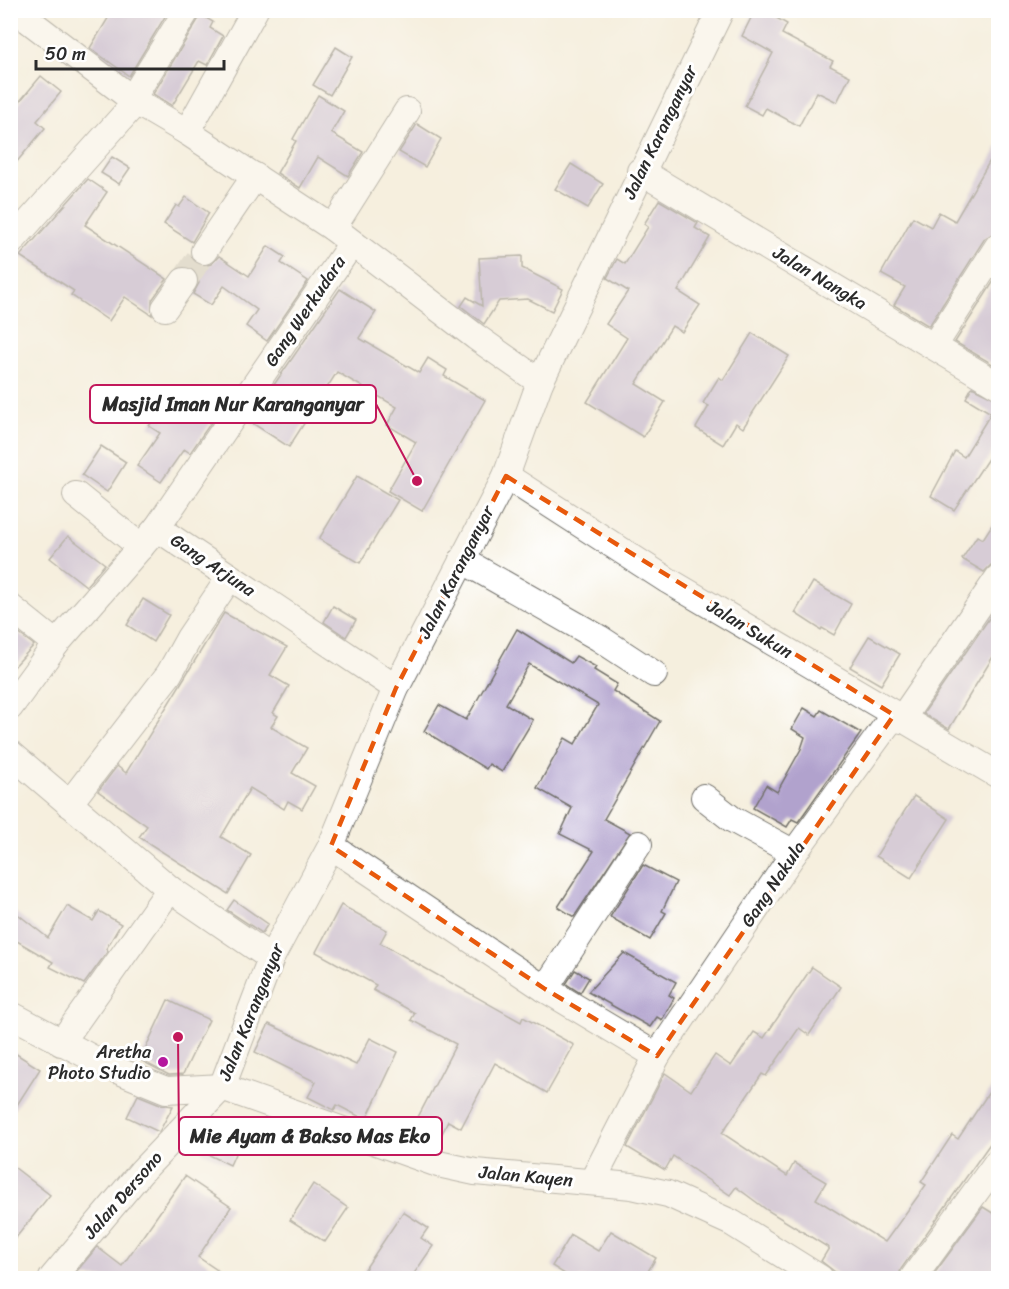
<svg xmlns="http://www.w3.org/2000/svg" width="1009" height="1289" font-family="Sriracha,sans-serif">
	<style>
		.building { fill: #b1a2cd }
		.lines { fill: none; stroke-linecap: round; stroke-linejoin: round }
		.minor-tunnel { stroke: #cdc8ba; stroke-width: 26; stroke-dasharray: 26 13; stroke-linecap: butt }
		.minor-casing { stroke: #72706a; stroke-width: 28 }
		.minor { stroke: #fff; stroke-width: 26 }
		.marked { fill: none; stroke: #e8590c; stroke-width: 4.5; stroke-dasharray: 12 8; stroke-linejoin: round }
		.poi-dot { fill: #b5179e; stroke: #fff; stroke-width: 2 }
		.labels { text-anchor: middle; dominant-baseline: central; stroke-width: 6; stroke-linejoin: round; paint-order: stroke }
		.street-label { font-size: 18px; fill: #2b2b2b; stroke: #fff }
		.poi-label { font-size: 18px; fill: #2b2b2b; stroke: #fff; text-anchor: end }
		.leader { fill: none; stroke: #c2185b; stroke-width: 2 }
		.callout-dot { fill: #c2185b; stroke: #fff; stroke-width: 2 }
		.callout { fill: #fff; stroke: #c2185b; stroke-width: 2 }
		.callout-label { font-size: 20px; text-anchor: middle; font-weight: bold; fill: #2b2b2b }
	</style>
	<rect width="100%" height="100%" fill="#fff"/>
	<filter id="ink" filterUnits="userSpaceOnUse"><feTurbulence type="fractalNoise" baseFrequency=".0167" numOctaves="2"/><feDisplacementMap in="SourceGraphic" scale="12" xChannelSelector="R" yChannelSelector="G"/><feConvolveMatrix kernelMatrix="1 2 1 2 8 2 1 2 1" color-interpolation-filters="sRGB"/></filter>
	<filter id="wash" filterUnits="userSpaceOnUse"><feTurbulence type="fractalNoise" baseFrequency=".008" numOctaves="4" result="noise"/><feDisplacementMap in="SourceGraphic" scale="24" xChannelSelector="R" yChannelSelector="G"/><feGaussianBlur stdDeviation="1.35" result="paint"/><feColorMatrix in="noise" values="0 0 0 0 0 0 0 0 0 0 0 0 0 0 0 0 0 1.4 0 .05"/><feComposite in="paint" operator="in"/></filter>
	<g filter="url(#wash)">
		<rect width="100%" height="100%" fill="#f5efde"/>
		<g id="blocks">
			<g class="building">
				<polygon points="113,10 169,10 129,76 90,48"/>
				<polygon points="755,10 763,10 787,24 782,34 833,61 830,66 850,76 837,102 817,92 799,126 766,108 762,115 745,106 773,53 742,36"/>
				<polygon points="201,15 213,22 210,28 223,36 207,65 199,61 172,106 153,94"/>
				<polygon points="336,47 352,57 330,95 313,85"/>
				<polygon points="41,76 61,92 37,121 45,128 10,170 10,113"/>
				<polygon points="318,95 344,111 331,133 363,152 348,176 318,157 300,188 277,173 296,141 293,139"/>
				<polygon points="417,124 441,139 425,167 399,152"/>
				<polygon points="999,145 999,231 985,238 929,326 894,305 905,287 881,274 913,217 931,227 939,212 955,221"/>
				<polygon points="112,157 130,168 119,184 101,173"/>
				<polygon points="571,164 603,184 588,208 555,189"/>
				<polygon points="88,179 107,192 85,225 167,279 152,300 152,315 125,297 109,321 71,295 74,291 20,256"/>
				<polygon points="186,197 209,213 192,242 164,224 176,205 179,207"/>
				<polygon points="659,200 698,223 695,228 710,237 678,291 700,305 682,332 672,326 636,384 665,402 643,437 587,402 627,338 606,324 628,291 607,278 617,259 625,264 648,227 644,224"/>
				<polygon points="268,246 285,257 281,263 308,281 267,341 246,326 257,310 224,286 211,305 193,294 199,283 198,275 203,266 211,264 219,256 249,276"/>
				<polygon points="522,256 522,268 563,289 552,311 528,299 499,301 484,324 461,306 467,297 482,306 479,258"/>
				<polygon points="999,273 999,368 955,342"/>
				<polygon points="340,289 376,312 359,338 419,373 428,358 447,370 444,376 485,400 422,511 388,491 416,442 387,425 397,407 337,372 289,447 249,421"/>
				<polygon points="752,333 789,356 743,428 736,423 723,445 696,428 709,406 703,403 719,377 723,380"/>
				<polygon points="972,387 999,400 999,442 954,510 931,496 955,451 964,457 991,413 966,398"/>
				<polygon points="171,393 212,421 190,453 184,449 161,482 137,466 160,433 149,426"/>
				<polygon points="101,446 126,462 107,492 82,475"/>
				<polygon points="357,476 398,500 360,563 319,539"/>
				<polygon points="999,514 999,563 991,565 984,572 962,559 977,536 983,539"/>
				<polygon points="68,536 105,564 86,586 50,558"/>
				<polygon points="813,582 851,604 834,635 822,628 821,630 795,613"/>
				<polygon points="143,599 169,615 153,642 127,625"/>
				<polygon points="999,604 999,647 949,729 923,714"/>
				<polygon points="333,606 356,620 346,637 324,622"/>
				<polygon points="224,613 287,647 270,675 289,686 273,713 278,716 271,727 307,748 292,773 315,786 302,809 288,801 284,809 250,788 221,837 251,855 228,894 139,837 147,826 98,791 117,766 126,773"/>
				<polygon points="10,627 34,645 10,671"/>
				<polygon points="517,629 571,663 576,656 596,667 594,670 617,684 613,691 660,721 604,819 630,833 574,917 558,907 594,851 560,834 572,808 537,788 565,738 575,744 598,705 529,664 506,704 533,720 502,772 489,764 486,769 424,731 439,705 466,720"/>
				<polygon points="869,636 900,654 881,685 850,667"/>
				<polygon points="804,708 817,716 821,710 861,733 798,822 792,819 787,827 753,808 766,785 777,792 801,749 805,737 792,729"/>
				<polygon points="914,796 949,819 911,878 876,856"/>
				<polygon points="643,865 676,882 662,911 666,913 650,940 610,917"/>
				<polygon points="234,900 268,924 262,933 227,910"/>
				<polygon points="341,905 387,930 380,943 521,1022 523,1017 574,1045 547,1093 495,1063 461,1128 448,1121 441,1136 415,1123 456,1044 411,1020 415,1013 373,990 376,985 316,952"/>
				<polygon points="67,906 93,921 99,911 121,924 106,949 108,951 84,984 50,967 53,962 10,937 10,908 48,938"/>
				<polygon points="624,953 676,982 669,995 674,998 662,1020 657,1017 650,1027 588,992"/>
				<polygon points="812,967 841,987 809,1035 799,1028 766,1076 762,1074 722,1133 787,1176 794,1163 826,1182 816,1199 885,1242 926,1185 921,1182 952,1135 958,1139 999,1077 999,1131 901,1269 898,1278 843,1278 821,1261 829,1248 767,1210 736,1187 730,1195 673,1156 665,1170 627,1147 665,1073 691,1091 715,1055 731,1066 754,1032 764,1038"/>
				<polygon points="575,970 589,978 580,993 566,984"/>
				<polygon points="168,1000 209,1020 183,1074 169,1075 140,1060"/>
				<polygon points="269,1024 356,1065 370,1038 398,1052 366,1120 337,1105 334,1110 308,1097 316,1082 255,1052"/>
				<polygon points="10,1050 40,1069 10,1116"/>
				<polygon points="138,1095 160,1104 173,1106 159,1132 127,1117"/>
				<polygon points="215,1121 244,1134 230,1165 201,1151"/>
				<polygon points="10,1164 50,1195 10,1245"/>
				<polygon points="185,1176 231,1207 198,1257 229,1278 71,1278 97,1247 122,1266"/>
				<polygon points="313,1184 348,1208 325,1242 290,1220"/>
				<polygon points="983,1207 999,1217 999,1278 931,1278"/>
				<polygon points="403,1212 428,1228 421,1238 433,1246 411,1278 359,1278"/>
				<polygon points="611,1231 656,1258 644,1278 571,1278 552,1266 571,1235 598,1251"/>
			</g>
		</g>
	</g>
	<g filter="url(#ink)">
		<use href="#blocks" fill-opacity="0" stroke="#72706a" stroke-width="1.5"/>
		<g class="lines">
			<polyline class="minor-tunnel" points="184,281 204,251"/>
			<defs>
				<g id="minor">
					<polyline points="15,10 136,102 187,132 333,228 476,337 540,382"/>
					<polyline points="132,99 187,10"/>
					<polyline points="187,132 255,10"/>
					<polyline points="640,171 998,385"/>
					<polyline points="333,228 407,111"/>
					<polyline points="10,243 136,102"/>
					<polyline points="204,251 255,176"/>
					<polyline points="165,308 184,281"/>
					<polyline points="934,346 998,246"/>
					<polyline points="506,476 667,580 998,775"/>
					<polyline points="76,495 141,547"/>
					<polyline points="157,528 352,243"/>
					<polyline points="462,560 599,638 654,674"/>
					<polyline points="10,607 56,644 157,528 396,688"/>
					<polyline points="10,707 56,644"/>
					<polyline points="901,720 998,578"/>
					<polyline points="10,753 170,889 271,958"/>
					<polyline points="704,797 732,819 794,853"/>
					<polyline points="69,804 169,674 189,638 230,577"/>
					<polyline points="331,846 545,989 657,1056"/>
					<polyline points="545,989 639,844"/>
					<polyline points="10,1014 107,1066 166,1090 222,1087 271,958 331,846 396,688 506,476 540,382 721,10"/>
					<polyline points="61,1043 170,889"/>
					<polyline points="592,1182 657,1056 794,853 894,715"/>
					<polyline points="52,1278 141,1172 222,1087 438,1164 475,1172 632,1186 668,1194 732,1223 820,1278"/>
					<polyline points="913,1278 998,1161"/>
				</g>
			</defs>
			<use href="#minor" class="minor-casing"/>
			<use href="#minor" class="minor"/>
		</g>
	</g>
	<path d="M0 0H1009V1289H0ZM506 476 894 715 657 1056 545 989 331 846 396 688Z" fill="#f5efde" fill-opacity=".55" fill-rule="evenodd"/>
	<path class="marked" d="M506 476 894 715 657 1056 545 989 331 846 396 688Z"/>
	<circle class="poi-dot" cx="163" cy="1062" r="6"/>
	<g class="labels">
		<g class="street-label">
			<text transform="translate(660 132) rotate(-64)">Jalan Karanganyar</text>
			<text transform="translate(820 278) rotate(31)">Jalan Nangka</text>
			<text transform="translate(305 311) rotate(-56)">Gang Werkudara</text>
			<text transform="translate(213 565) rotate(34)">Gang Arjuna</text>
			<text transform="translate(456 572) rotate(-63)">Jalan Karanganyar</text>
			<text transform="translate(750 629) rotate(31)">Jalan Sukun</text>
			<text transform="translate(773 884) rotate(-56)">Gang Nakula</text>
			<text transform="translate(251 1012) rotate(-68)">Jalan Karanganyar</text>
			<text transform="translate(526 1176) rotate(5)">Jalan Kayen</text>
			<text transform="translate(123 1195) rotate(-49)">Jalan Dersono</text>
		</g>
		<g class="poi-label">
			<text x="151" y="1052">Aretha<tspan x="151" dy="21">Photo Studio</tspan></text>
		</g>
	</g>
	<path class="leader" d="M417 481L376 404M178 1037L179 1136"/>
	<g class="callout-dot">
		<circle cx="417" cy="481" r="6"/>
		<circle cx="178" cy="1037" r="6"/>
	</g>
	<g class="callout">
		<rect x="90" y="385" width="286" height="38" rx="6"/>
		<rect x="179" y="1117" width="263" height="38" rx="6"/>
	</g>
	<g class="callout-label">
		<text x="233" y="411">Masjid Iman Nur Karanganyar</text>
		<text x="310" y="1143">Mie Ayam &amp; Bakso Mas Eko</text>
	</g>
	<rect width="1009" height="1289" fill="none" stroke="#fff" stroke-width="36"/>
	<path d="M36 60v9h188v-9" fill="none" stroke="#2b2b2b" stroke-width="3"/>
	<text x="45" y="60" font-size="18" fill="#2b2b2b" stroke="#ffffff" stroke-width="4.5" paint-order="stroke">50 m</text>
</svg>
